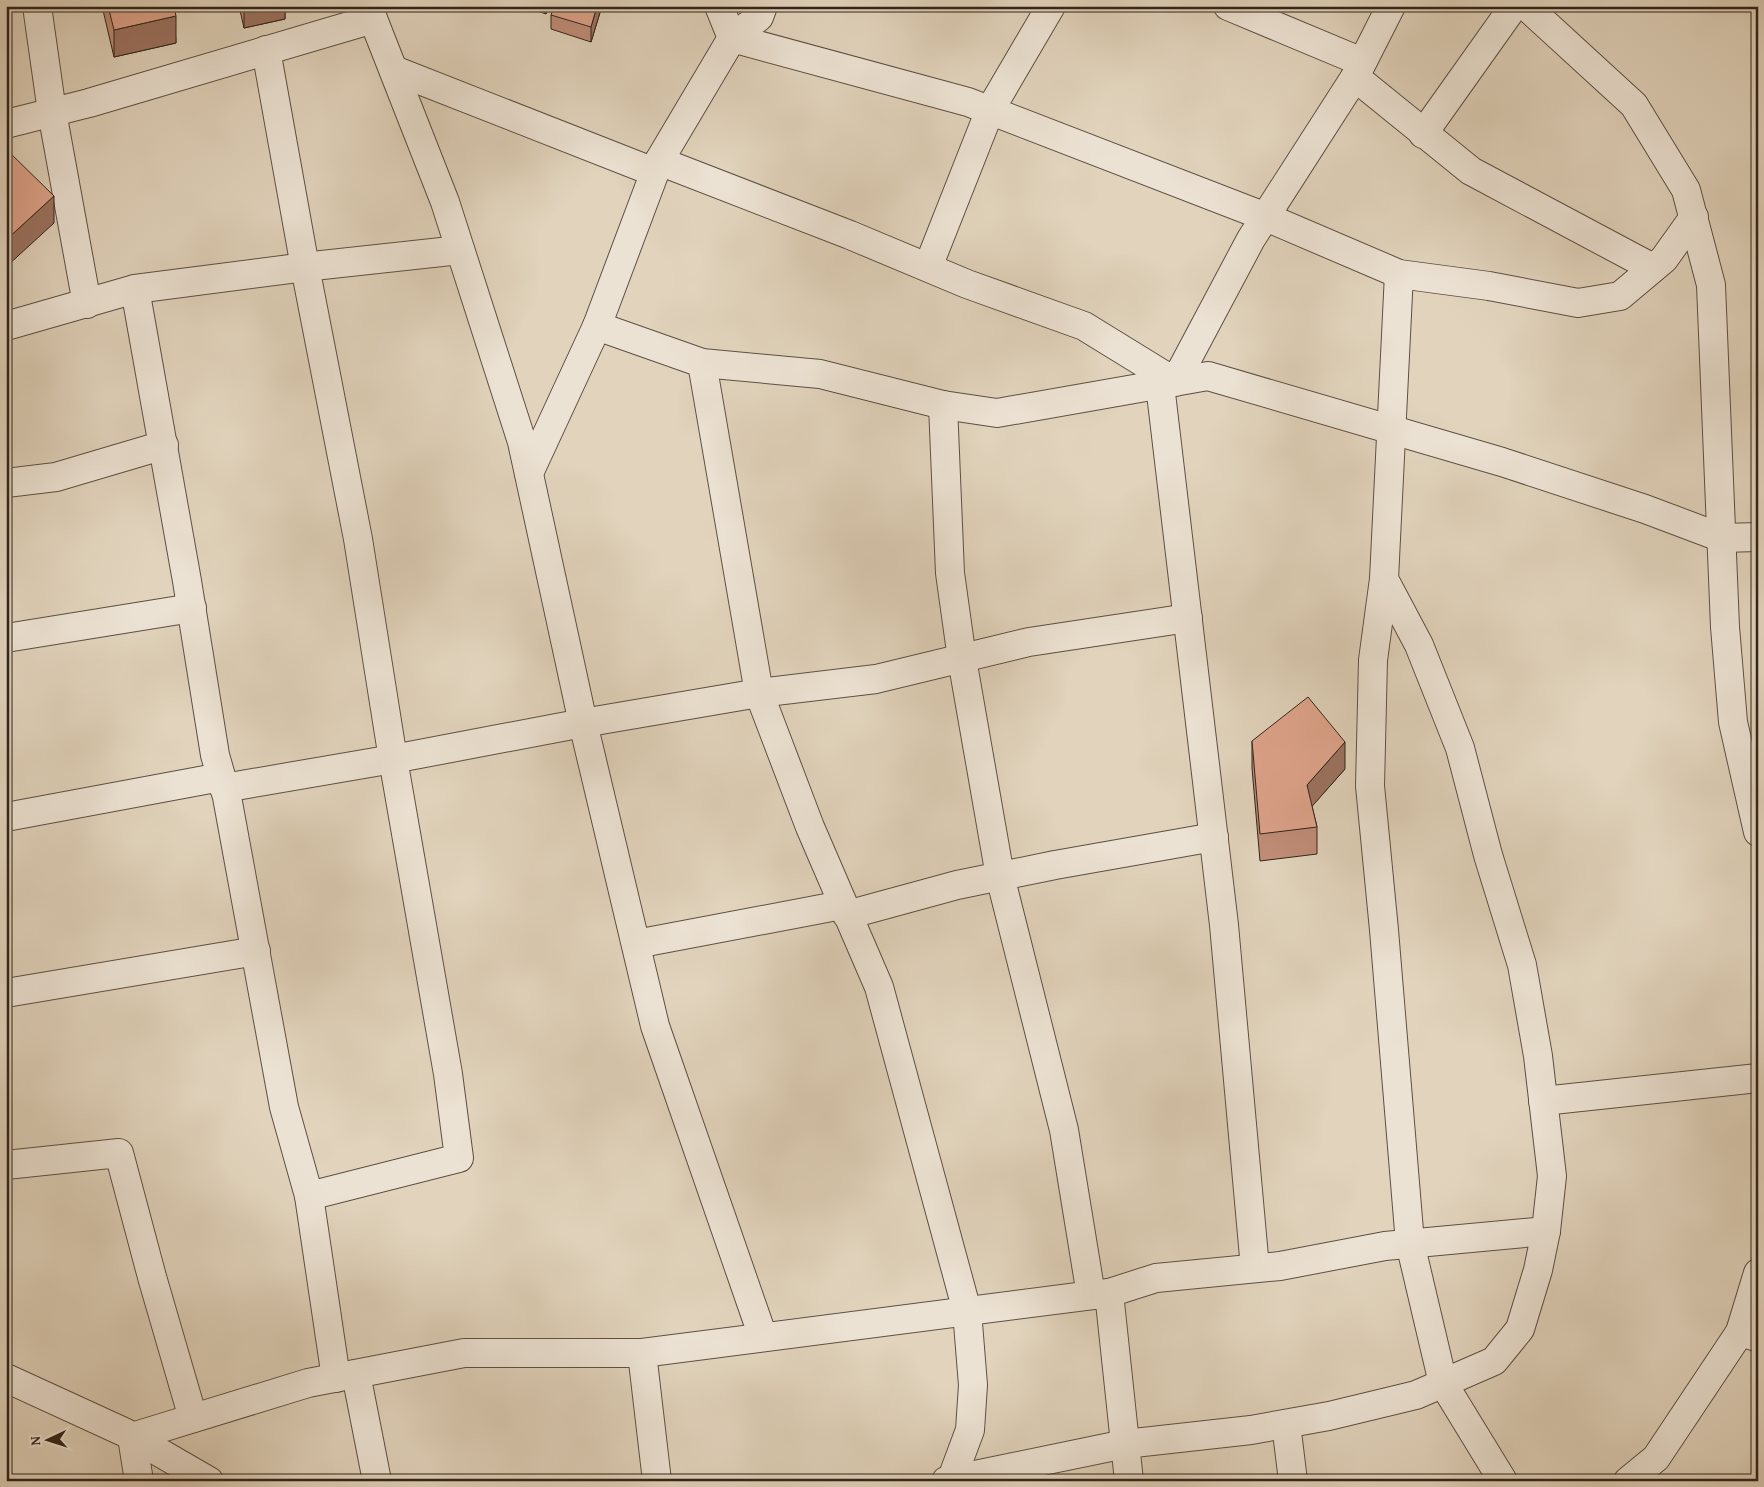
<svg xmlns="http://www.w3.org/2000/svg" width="1764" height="1487" font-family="'Gentium Book Plus',serif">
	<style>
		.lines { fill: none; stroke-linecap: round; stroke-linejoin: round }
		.minor-casing { stroke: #5d5043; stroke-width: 30 }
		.minor { stroke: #ece2d3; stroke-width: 28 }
		.wall { fill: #c08d78; stroke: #31241b }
		.shaded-wall { fill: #9c7361; stroke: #31241b }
		.building { fill: #dfa48b; stroke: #31241b }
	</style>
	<rect width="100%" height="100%" fill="#e1d3bc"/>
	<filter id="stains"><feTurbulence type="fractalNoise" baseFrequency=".004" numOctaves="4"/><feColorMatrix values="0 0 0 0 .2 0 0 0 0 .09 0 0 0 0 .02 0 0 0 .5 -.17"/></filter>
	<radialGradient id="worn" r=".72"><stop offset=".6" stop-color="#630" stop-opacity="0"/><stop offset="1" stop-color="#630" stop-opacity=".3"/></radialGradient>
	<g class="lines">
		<defs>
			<g id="minor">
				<polyline points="37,6 52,112 87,304"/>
				<polyline points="368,6 445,202 522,442 583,723 655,1026 763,1337"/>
				<polyline points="719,6 732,38 968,102 1266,217 1399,274 1489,286 1578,303 1620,296 1664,259 1694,217"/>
				<polyline points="1228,6 1362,62"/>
				<polyline points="1526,6 1634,105 1686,190 1711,285 1725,627 1733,722 1758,832"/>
				<polyline points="266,50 305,267 358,539 393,759 448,1074 459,1158 309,1196 336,1378"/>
				<polyline points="394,70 654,172"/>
				<polyline points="1355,77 1471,171 1653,268"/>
				<polyline points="6,124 89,103 373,19"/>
				<polyline points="1423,134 1514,6"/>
				<polyline points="659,161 850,235 967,284 1084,326 1175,382 1251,239 1355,77 1391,6"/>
				<polyline points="928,267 990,110 1051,6"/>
				<polyline points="135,289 187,581 215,755 227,797 284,1107 309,1196"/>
				<polyline points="6,326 135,289 313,266 460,250"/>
				<polyline points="597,326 702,363 820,374 943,405 997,413 1208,376 1502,462 1645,509 1722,538 1758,537"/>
				<polyline points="702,363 759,693 810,827 879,987 967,1311 973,1385 970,1430 951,1481"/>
				<polyline points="1160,385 1224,925 1255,1268"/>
				<polyline points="943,405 950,573 962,659 1000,876 1064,1130 1091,1295"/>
				<polyline points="529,473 597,326 659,161 732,38 759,17 763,6"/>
				<polyline points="6,483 56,477 164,445"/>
				<polyline points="1384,579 1373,660 1370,786 1384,930 1410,1243 1443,1383 1503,1481"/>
				<polyline points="6,638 192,608"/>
				<polyline points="224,788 393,759 583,723 759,693 876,679 1029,642 1188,618"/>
				<polyline points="6,817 221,777"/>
				<polyline points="847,915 957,885 1055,865 1214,837"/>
				<polyline points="636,944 842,905"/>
				<polyline points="6,993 256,951"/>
				<polyline points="1543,1101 1758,1078"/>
				<polyline points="6,1165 119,1153 152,1277 193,1418"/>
				<polyline points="1109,1293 1156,1278 1280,1266 1385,1246 1546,1231"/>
				<polyline points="1756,1337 1740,1332 1758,1273"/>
				<polyline points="642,1353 657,1481"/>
				<polyline points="356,1374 377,1481"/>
				<polyline points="6,1378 126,1433 209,1481"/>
				<polyline points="1286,1424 1293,1481"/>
				<polyline points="139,1481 132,1437 308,1383 464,1353 642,1353 1109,1293 1129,1481"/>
				<polyline points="946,1481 1125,1444 1251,1430 1329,1416 1416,1395 1494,1361 1520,1329 1538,1270 1546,1231 1552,1176 1538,1056 1522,965 1488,855 1460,748 1419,645 1384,579 1399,274"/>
				<polyline points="1628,1481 1656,1458 1740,1332"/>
			</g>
		</defs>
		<use href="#minor" class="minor-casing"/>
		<use href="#minor" class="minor"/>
	</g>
	<g class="wall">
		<polygon points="102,6 185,6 174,9 176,43 114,57"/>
		<polygon points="239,6 285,6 285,19 244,28"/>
		<polygon points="523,6 549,6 546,14"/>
		<polygon points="602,6 591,42 551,29 551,15"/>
		<polygon points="1252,741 1345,769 1312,806 1317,827 1317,854 1260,861 1252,768"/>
	</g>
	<g class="shaded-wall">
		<polygon points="169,6 185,6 169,10"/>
		<polygon points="244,6 285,6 285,19 244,28"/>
		<polygon points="546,6 549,6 546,14"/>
		<polygon points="597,6 602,6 591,42 591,27"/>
		<polygon points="176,16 176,43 114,57 114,30"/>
		<polygon points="54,196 54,223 6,267 6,240"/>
		<polygon points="1345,742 1345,769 1307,812 1307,785"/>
	</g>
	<g class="building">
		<polygon points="108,6 174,6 176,16 114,30"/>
		<polygon points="554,6 597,6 591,27 551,15"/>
		<polygon points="6,149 54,196 6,240"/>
		<polygon points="1308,697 1345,742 1307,785 1317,827 1260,834 1252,741"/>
	</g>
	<rect width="1764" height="1487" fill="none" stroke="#e1d3bc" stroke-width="25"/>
	<rect x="8" y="8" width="1749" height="1472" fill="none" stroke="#31241b" stroke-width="2.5"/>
	<rect x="12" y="12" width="1739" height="1462" fill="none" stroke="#31241b"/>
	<g transform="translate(48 1440) rotate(266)" stroke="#ece2d3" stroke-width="4" paint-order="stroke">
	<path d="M0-4L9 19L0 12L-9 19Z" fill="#31241b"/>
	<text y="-8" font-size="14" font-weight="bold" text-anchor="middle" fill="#31241b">N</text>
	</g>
	<rect width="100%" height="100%" filter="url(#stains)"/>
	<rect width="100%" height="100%" fill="url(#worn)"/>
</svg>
